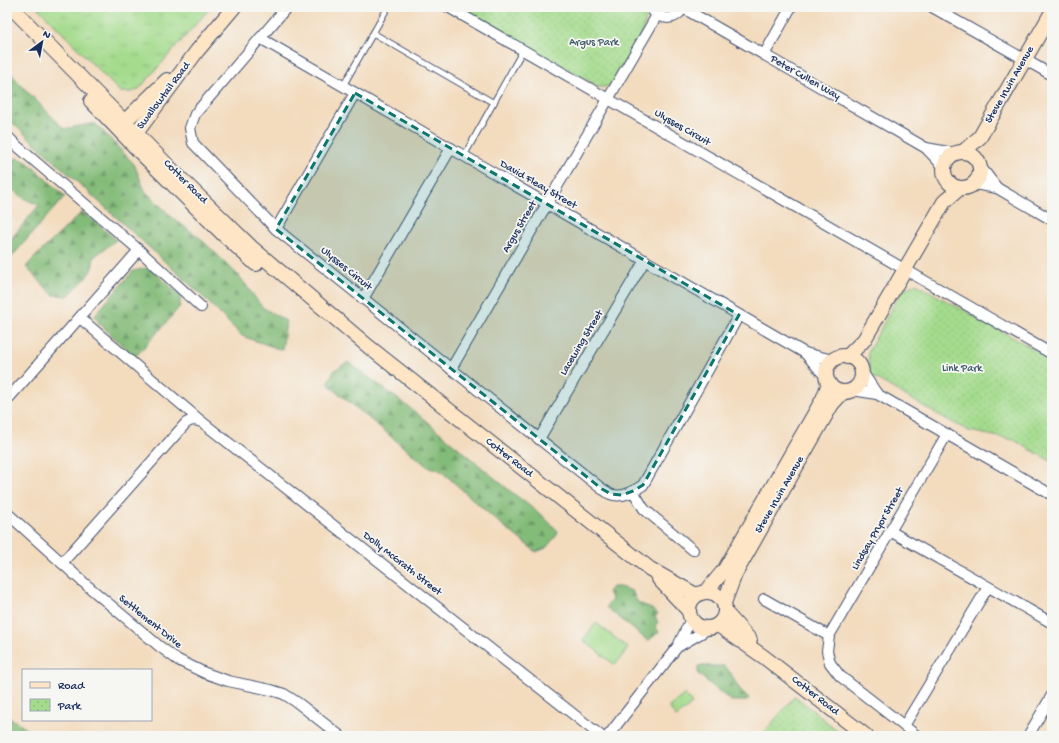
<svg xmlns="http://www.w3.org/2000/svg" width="1059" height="743" font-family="'Gochi Hand',sans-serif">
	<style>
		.grass { fill: url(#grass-tufts); stroke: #608576 }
		.forest { fill: url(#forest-firs); stroke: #4f756b }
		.park { fill: url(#park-dots); stroke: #608576 }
		.garden { fill: #a4db8d; stroke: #608576 }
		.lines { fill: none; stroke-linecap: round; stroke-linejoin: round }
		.lane-casing { stroke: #3b496c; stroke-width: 7 }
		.street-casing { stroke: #3b496c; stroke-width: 12 }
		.secondary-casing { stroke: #3b496c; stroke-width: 16 }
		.lane { stroke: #fff; stroke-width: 5 }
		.street { stroke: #fff; stroke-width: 10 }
		.secondary { stroke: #fde5c5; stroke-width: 14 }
		.marked { fill: #0f766e; fill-opacity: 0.2; stroke: #0f766e; stroke-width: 3; stroke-dasharray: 8 5; stroke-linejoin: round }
		.labels { text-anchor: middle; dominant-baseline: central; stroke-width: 3.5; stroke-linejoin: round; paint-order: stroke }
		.park-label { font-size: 11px; fill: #3d5a6a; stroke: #f6f6f2 }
		.street-label { font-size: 11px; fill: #1b2f5e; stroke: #f6f6f2 }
	</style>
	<defs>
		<pattern id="grass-tufts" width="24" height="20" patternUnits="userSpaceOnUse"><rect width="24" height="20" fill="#a4db8d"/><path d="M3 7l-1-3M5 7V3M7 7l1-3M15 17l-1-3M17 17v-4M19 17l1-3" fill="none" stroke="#8dbc7c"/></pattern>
		<pattern id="forest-firs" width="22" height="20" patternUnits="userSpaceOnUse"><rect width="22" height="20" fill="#83bb78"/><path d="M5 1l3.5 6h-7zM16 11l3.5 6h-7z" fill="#6a9866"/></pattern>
		<pattern id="park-dots" width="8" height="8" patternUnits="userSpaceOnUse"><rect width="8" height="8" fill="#a4db8d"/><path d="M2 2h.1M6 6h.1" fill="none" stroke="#8dbc7c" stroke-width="1.8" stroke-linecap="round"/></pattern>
	</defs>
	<rect width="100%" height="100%" fill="#f6f6f2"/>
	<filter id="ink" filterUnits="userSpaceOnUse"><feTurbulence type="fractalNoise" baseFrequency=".025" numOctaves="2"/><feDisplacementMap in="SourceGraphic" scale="8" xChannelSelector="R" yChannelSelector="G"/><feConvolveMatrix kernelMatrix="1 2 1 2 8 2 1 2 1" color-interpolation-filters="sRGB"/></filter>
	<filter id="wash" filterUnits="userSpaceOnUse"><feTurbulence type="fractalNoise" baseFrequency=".012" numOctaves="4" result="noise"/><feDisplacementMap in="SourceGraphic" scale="16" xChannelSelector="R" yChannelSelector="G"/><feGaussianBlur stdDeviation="0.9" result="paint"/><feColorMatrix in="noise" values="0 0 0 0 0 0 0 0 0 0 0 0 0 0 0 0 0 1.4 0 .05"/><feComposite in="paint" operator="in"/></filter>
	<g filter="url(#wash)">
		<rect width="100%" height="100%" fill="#f3dbbe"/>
		<polygon class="grass" points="37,7 211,7 138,90 131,92 120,92"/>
		<g class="forest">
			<polygon points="7,68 18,82 64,129 95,123 134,164 145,191 174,219 200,238 240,277 262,307 286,321 282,350 242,336 197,291 7,118"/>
			<polygon points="18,158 27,162 65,196 7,262 7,244 39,205 25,199 8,186 7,164 8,161"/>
			<polygon points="82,212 97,223 116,240 94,257 92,269 84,280 68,296 53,295 26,267 35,257"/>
			<polygon points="147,268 153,271 180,295 180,306 166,323 135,357 99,323 95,315 133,271"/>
			<polygon points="348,362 414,411 509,490 544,517 558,531 556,536 546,548 536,552 496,520 470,497 449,478 438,469 428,467 331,387 328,381 335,370"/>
			<polygon points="612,587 620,587 632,591 638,603 649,607 658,614 655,617 658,622 655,626 659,632 648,641 606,607 612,600 608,592"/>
			<polygon points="698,666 724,666 731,673 733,678 739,688 749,698 747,701 731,701 698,674"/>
			<polygon points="7,717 17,722 35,736 7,736"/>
		</g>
		<g class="park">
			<path d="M458 7H647C647 17 645 25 641 34L612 83C609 87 605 87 599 87Z"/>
			<polygon points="916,284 1052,359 1052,462 1014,440 969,431 937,414 870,375 868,352 902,290"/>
			<polygon points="795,696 844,736 761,736"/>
		</g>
		<g class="garden">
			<polygon points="596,623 628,648 615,665 583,640"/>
			<polygon points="685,694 692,704 676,717 669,707"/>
		</g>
	</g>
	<g filter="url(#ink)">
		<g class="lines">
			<defs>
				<g id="lane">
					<polyline points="373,33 494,103"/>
					<polyline points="343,86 388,7"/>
					<polyline points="464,156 523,50"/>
				</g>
				<g id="street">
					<path d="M287 7 195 114 190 128 193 143 276 229 602 489C605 490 608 493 610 494 622 499 634 491 643 485L739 315"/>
					<polyline points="448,7 1052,354"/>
					<path d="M650 7C659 21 675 22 684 7"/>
					<polyline points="932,7 1052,75"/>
					<polyline points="683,8 926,148 944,167"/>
					<polyline points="260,38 805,353 833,360"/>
					<polyline points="764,55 791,7"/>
					<polyline points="7,136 17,146 139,250 201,307"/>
					<polyline points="926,148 954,153"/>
					<polyline points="980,166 997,188"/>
					<polyline points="974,184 997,188 1052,220"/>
					<polyline points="276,229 355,93"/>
					<polyline points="363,299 451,148"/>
					<polyline points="80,318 202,422"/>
					<polyline points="805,353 826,377"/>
					<polyline points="451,369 657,15"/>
					<polyline points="861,370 877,394"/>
					<polyline points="852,390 877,394 1052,495"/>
					<polyline points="7,400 139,250"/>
					<polyline points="539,439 645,260"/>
					<polyline points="633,491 644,509 693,550"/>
					<polyline points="7,513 83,582 159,646 178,660 205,673 228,681 271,690 284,694 298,703 340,736"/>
					<polyline points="890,531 1052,623"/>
					<path d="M62 563 186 423C192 419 195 420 202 422L601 736"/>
					<polyline points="764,599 829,636"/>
					<polyline points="679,646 708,629"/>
					<polyline points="904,726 988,587"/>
					<polyline points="608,736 678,646 691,619"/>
					<polyline points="917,736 840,676 830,663 827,651 829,636 947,434"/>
					<polyline points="1028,736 1052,695"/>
				</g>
				<g id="secondary">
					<polyline points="11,7 177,175 251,247 369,347 650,569 696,595"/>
					<polyline points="91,101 138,150 223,234 256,264"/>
					<polyline points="119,127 167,80"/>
					<polyline points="131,140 197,51 234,7"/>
					<polyline points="964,151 980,137 1052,12"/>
					<circle cx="962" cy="170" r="18"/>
					<circle cx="844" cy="374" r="18"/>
					<polyline points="847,357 864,340 944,202 960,188"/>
					<polyline points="659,579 688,610"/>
					<circle cx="707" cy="610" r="18"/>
					<polyline points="706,592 725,569 823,399 829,383"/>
					<polyline points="724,603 735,574 832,404 843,392"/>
					<polyline points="725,612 750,640"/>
					<polyline points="718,625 764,657 866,736"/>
				</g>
			</defs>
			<use href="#lane" class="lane-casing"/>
			<use href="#street" class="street-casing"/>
			<use href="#secondary" class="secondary-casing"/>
			<use href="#lane" class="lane"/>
			<use href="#street" class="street"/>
			<use href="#secondary" class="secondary"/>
		</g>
	</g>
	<path class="marked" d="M355 93 739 315 643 485 633 491 622 495 611 494 602 489 276 229Z"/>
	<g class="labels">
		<g class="park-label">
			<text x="594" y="43">Argus Park</text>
			<text x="962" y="369">Link Park</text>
		</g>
		<g class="street-label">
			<text transform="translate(805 78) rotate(30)">Peter Cullen Way</text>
			<text transform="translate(1010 85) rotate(-60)">Steve Irwin Avenue</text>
			<text transform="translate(164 96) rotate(-53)">Swallowtail Road</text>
			<text transform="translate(682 128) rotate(30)">Ulysses Circuit</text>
			<text transform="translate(185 182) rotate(45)">Cotter Road</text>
			<text transform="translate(538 185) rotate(30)">David Fleay Street</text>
			<text transform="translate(520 227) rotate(-60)">Argus Street</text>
			<text transform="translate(346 269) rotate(39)">Ulysses Circuit</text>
			<text transform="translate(582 343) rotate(-59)">Lacewing Street</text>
			<text transform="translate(509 458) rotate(38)">Cotter Road</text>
			<text transform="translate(780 495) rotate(-60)">Steve Irwin Avenue</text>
			<text transform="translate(878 529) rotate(-60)">Lindsay Pryor Street</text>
			<text transform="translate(402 564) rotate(38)">Dolly McGrath Street</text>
			<text transform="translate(150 622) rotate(39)">Settlement Drive</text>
			<text transform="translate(815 696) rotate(38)">Cotter Road</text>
		</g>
	</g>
	<rect width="1059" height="743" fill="none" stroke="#f6f6f2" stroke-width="24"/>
	<rect x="22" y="669" width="130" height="52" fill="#f6f6f2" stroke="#9ea6b7"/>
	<rect x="30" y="682" width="20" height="6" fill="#fde5c5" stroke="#9ea6b7"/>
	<text x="58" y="689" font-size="12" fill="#1b2f5e">Road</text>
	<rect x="30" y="699" width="20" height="12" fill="url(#park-dots)" stroke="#9ea6b7"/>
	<text x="58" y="709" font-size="12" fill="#1b2f5e">Park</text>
	<g transform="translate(42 42) rotate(32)" stroke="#f6f6f2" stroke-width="3" paint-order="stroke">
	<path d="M0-3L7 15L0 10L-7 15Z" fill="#1b2f5e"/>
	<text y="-6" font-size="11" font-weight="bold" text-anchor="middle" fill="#1b2f5e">N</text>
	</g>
</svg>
